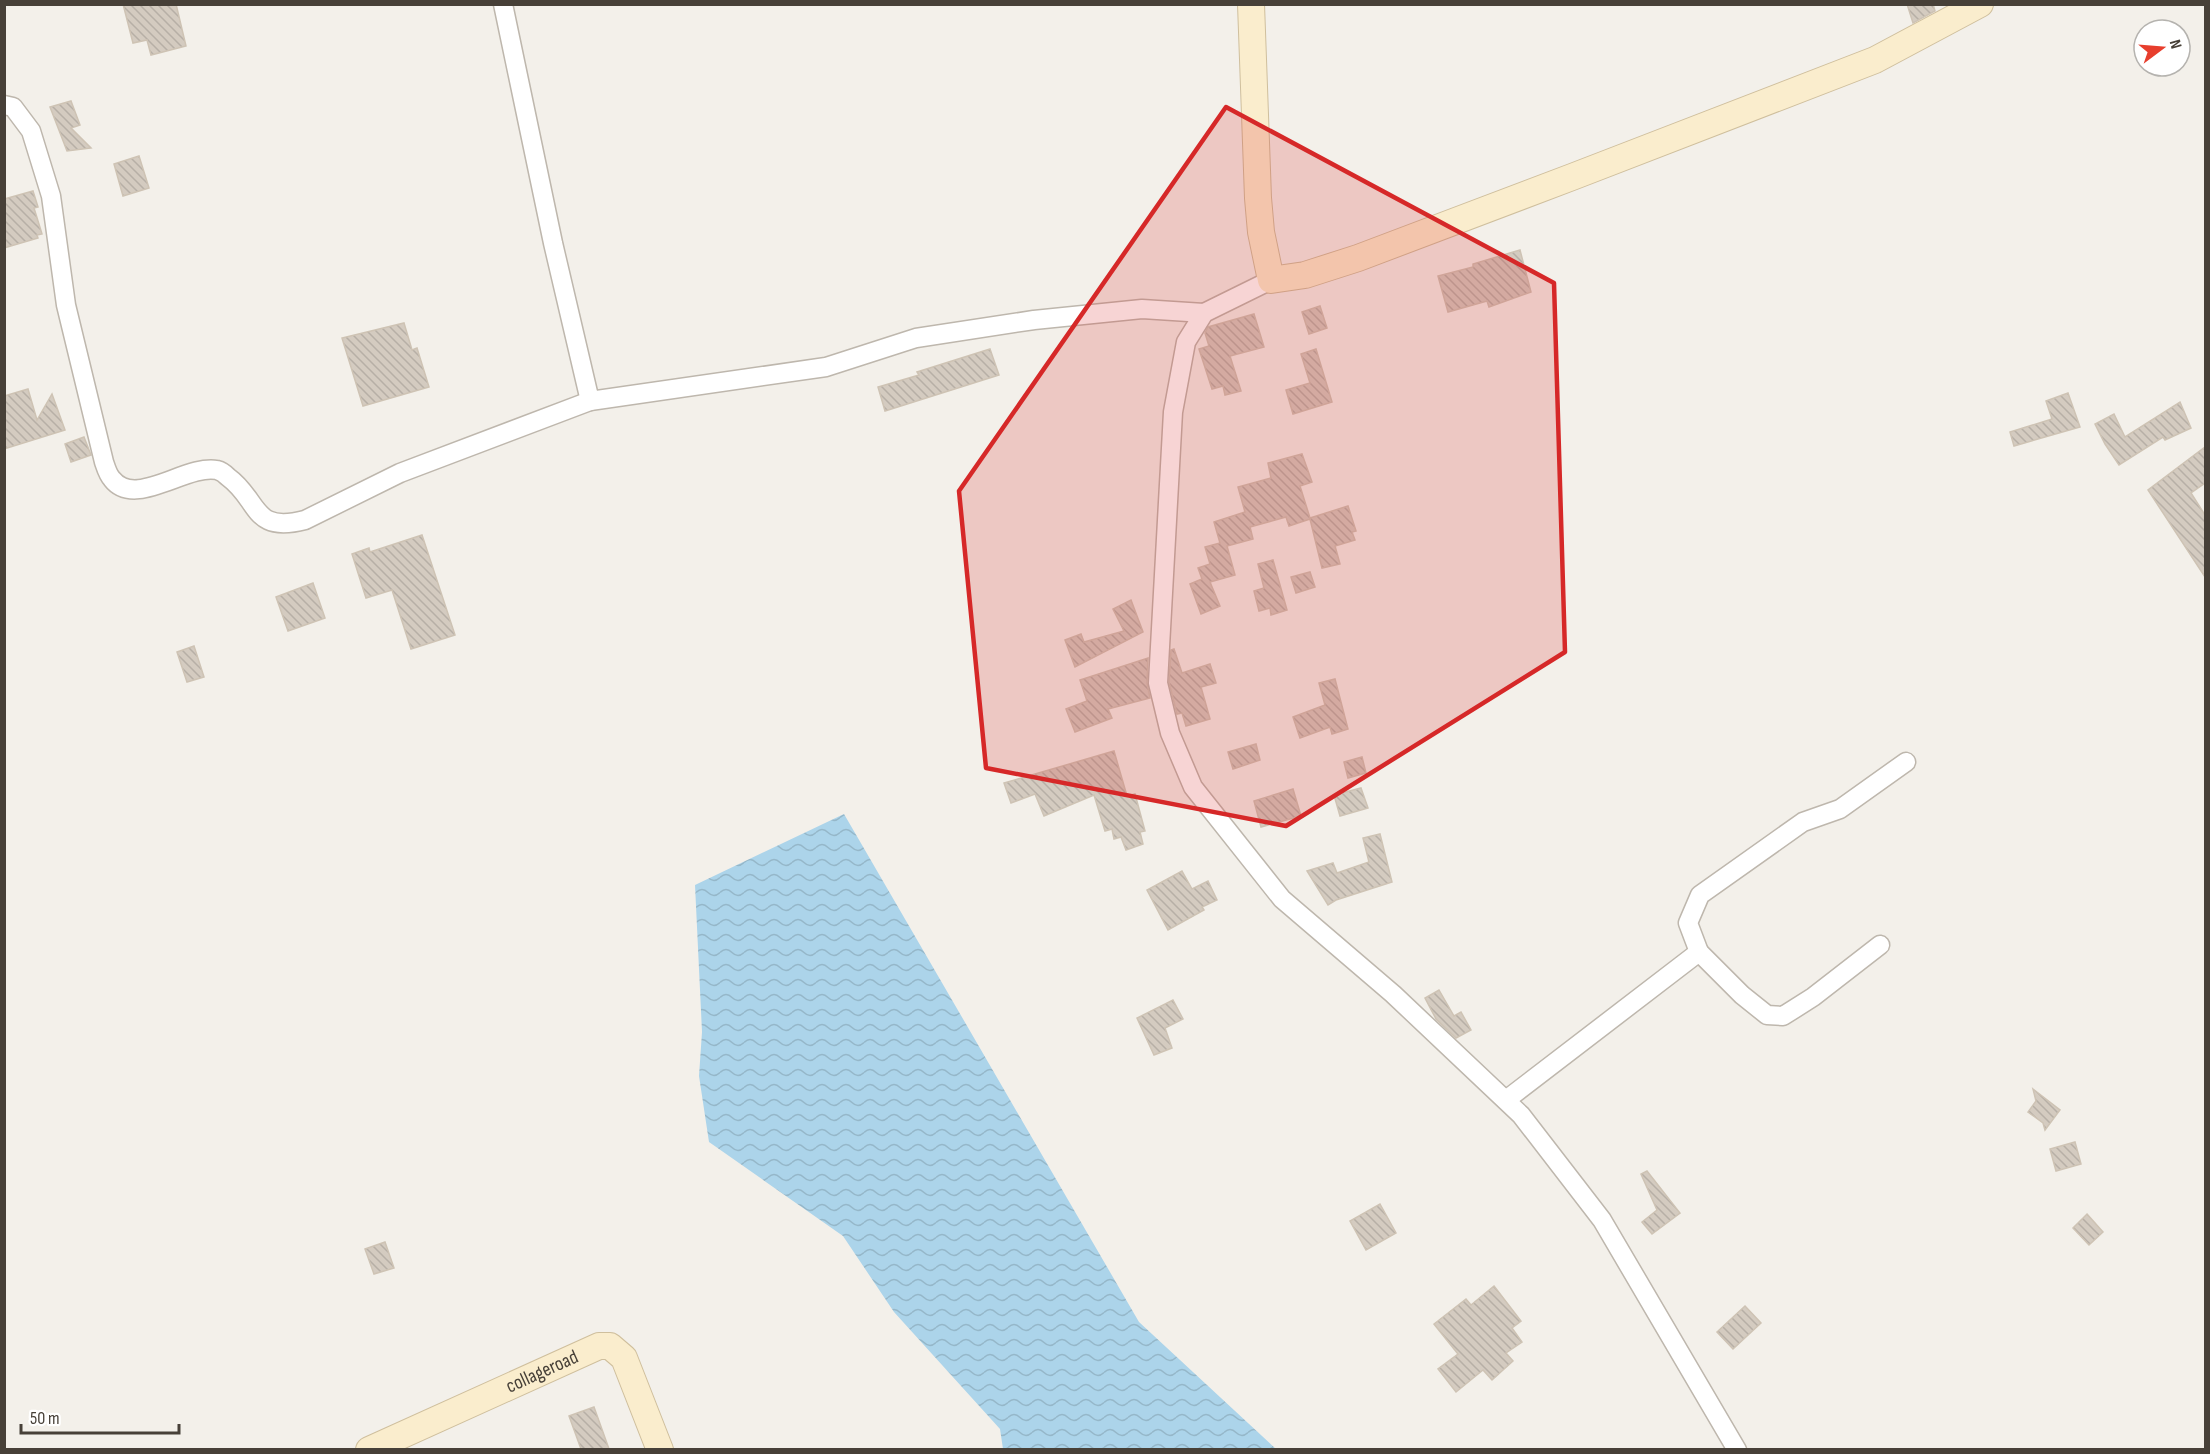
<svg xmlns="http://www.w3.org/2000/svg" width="2210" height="1454" font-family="'Sofia Sans Condensed',sans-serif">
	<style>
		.water { fill: url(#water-waves) }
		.building { fill: url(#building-back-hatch); stroke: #cec3b4; stroke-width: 1.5 }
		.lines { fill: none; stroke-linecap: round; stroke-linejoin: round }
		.street-casing { stroke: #beb7ad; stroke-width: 21 }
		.secondary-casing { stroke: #cfbf9d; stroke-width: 28 }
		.street { stroke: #fff; stroke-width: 18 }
		.secondary { stroke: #faedcd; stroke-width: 26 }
		.marked { fill: #d62828; fill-opacity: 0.2; stroke: #d62828; stroke-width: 4.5; stroke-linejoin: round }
		.labels { text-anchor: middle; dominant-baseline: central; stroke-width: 6; stroke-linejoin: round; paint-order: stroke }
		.street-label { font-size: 20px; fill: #474038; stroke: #fff }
	</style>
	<defs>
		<pattern id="water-waves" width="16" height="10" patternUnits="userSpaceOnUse" patternTransform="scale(1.5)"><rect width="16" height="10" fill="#acd4ea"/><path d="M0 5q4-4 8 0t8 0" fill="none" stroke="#95b7c9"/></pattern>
		<pattern id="building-back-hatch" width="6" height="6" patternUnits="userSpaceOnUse" patternTransform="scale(1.5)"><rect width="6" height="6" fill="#d4cbc0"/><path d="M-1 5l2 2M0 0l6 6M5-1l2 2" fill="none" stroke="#b7afa6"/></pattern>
	</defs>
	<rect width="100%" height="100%" fill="#f3f0ea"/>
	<polygon class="water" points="844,814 1139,1322 1276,1449 1003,1449 1000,1429 894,1312 843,1236 709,1142 699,1076 702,1032 695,885"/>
	<g class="building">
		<polygon points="123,4 176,4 186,46 151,55 147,40 133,43"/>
		<polygon points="1907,4 1933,4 1935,11 1913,23"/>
		<polygon points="71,101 80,125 71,128 91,148 67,151 50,107"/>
		<polygon points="139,156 149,188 123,196 114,164"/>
		<polygon points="33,191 38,207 34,208 42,234 37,235 38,238 4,248 4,199"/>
		<polygon points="1520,250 1531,292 1489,307 1487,301 1448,312 1438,276 1473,267 1473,264"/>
		<polygon points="1320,306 1327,328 1309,334 1302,312"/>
		<polygon points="1254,314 1264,347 1230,356 1241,391 1225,395 1223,386 1212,389 1199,349 1209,346 1205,333 1208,327"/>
		<polygon points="404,323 412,350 417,348 429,387 363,406 342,338"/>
		<polygon points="990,349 999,375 885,411 878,387 919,375 917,372"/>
		<polygon points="1316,349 1332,402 1293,414 1286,390 1310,383 1301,354"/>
		<polygon points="28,389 37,420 52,394 65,430 4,449 4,396"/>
		<polygon points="2068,393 2080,427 2014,446 2010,432 2052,419 2046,401"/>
		<polygon points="2180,402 2191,428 2165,440 2163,437 2119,465 2105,444 2095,424 2114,414 2125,437"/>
		<polygon points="84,437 91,455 71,462 65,444"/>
		<polygon points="2205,447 2205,483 2191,493 2205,515 2205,577 2148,490"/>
		<polygon points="1302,454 1312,482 1300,486 1310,518 1348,506 1356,531 1352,532 1355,540 1335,546 1340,564 1322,568 1310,519 1289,526 1286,517 1250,527 1253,539 1227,546 1235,575 1210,582 1220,606 1201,614 1190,584 1202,579 1198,568 1210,564 1205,547 1220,543 1214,522 1245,512 1238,487 1271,478 1268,463"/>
		<polygon points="422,535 455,635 411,649 392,590 366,598 352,554 369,548 370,552"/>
		<polygon points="1273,560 1287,610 1271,615 1270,608 1259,611 1254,591 1264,588 1258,564"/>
		<polygon points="1310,572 1315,587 1296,593 1291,577"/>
		<polygon points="313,583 325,618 288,631 276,597"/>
		<polygon points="1131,600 1143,632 1075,667 1065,640 1081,634 1084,642 1124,631 1113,609"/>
		<polygon points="194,646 204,677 187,682 177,652"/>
		<polygon points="1174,649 1182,673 1210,664 1216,683 1201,687 1210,719 1186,726 1182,713 1177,714 1169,682 1171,650"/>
		<polygon points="1148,658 1147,683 1150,698 1108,709 1112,718 1075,732 1066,709 1087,701 1080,680"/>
		<polygon points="1335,679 1348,729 1332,734 1330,727 1300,738 1293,717 1325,705 1319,683"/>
		<polygon points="1256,744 1260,760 1233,769 1228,752"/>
		<polygon points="1114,751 1127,796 1135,794 1145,831 1140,832 1143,844 1126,850 1121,837 1114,839 1112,829 1105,831 1094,795 1044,816 1035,794 1011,803 1004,783"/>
		<polygon points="1362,757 1366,773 1348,778 1344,762"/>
		<polygon points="1361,788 1368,808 1340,816 1334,795"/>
		<polygon points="1293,789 1301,816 1261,827 1254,801"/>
		<polygon points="1380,834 1392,882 1336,900 1328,905 1307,871 1333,863 1337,873 1369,862 1363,838"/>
		<polygon points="1182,871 1192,889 1208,881 1217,900 1202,907 1204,910 1168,930 1147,890"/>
		<polygon points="1439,990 1454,1016 1461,1012 1471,1030 1456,1038 1436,1019 1425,998"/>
		<polygon points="1173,1000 1183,1019 1165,1028 1172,1048 1154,1055 1137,1018"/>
		<polygon points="2033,1089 2060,1110 2045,1130 2043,1123 2028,1112 2036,1101"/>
		<polygon points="2075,1142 2081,1164 2056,1171 2050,1149"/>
		<polygon points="1647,1171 1680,1213 1652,1234 1642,1222 1657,1210 1641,1174"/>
		<polygon points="1380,1204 1396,1233 1366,1250 1350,1221"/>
		<polygon points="2087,1214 2103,1232 2089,1245 2073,1228"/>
		<polygon points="385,1242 394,1268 374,1274 365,1249"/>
		<polygon points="1494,1286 1521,1321 1512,1328 1522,1342 1506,1353 1513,1361 1492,1380 1483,1370 1456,1392 1438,1369 1458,1354 1434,1324 1466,1299 1471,1305"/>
		<polygon points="1745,1306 1761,1323 1733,1349 1717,1332"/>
		<polygon points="594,1407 609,1449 581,1449 569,1416"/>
	</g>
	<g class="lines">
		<defs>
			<g id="street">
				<polyline points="503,4 553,243 590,401 826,367 916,338 1034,320 1142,309 1204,313"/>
				<path d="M4 105 13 107 31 131 51 196 66 305 104 462C106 468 108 475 112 479 135 509 186 464 217 470 221 471 225 474 228 477 260 500 251 534 305 520L400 473 590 401"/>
				<polyline points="1271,280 1204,313 1186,342 1173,412 1158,683 1170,733 1193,787 1282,899 1393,994 1521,1115 1602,1220 1737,1450"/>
				<polyline points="1699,952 1688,923 1700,895 1803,822 1840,809 1906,762"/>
				<polyline points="1506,1100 1699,952 1742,995 1767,1015 1783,1016 1813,997 1880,945"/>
			</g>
			<g id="secondary">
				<polyline points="1251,4 1258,198 1261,232 1271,280 1305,275 1358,258 1572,177 1875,60 1980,4"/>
				<path id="s1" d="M369 1450 599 1346H610L624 1358 660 1450"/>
			</g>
		</defs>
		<use href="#street" class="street-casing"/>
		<use href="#secondary" class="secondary-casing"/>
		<use href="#street" class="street"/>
		<use href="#secondary" class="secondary"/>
	</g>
	<path class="marked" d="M1226 107 1554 283 1565 652 1286 826 986 768 959 491Z"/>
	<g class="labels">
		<g class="street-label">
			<text stroke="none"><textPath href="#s1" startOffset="190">collageroad</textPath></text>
		</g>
	</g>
	<rect width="2210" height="1454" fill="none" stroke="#474038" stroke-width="12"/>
	<g transform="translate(2162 48) rotate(74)"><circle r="28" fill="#ffffff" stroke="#b5b3af" stroke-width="1.5"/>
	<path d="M0-4.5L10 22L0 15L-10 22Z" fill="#e73e2d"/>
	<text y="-9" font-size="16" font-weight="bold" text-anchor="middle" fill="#474038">N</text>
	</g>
	<path d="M21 1424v9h158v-9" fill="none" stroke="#474038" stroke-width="3"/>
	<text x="30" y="1424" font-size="18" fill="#474038" stroke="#ffffff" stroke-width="4.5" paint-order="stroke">50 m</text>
</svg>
